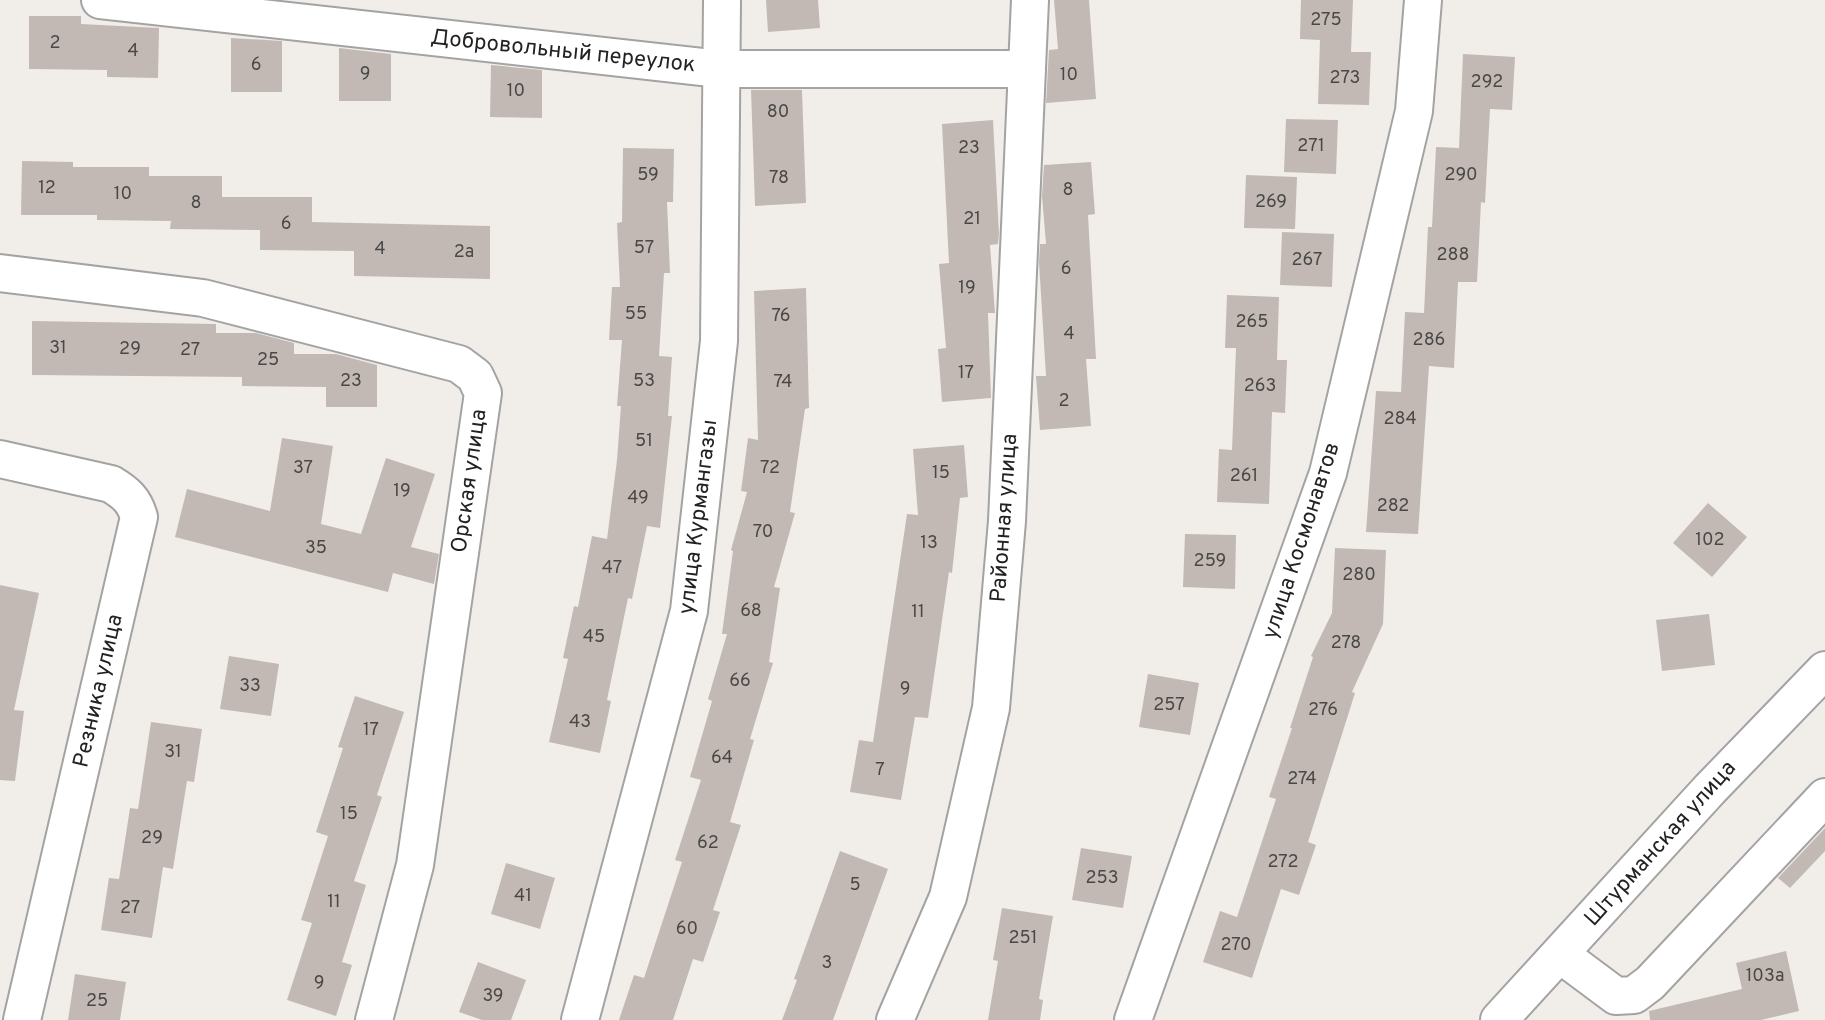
<svg xmlns="http://www.w3.org/2000/svg" width="1825" height="1020" font-family="Overpass,sans-serif">
	<style>
		.building { fill: #c2b9b5 }
		.lines { fill: none; stroke-linecap: round; stroke-linejoin: round }
		.minor-casing { stroke: #a3a3a3; stroke-width: 40 }
		.minor { stroke: #fff; stroke-width: 36 }
		.labels { text-anchor: middle; dominant-baseline: central; stroke-width: 7; stroke-linejoin: round; paint-order: stroke }
		.number-label { font-size: 18px; fill: #4a4847 }
		.street-label { font-size: 22px; fill: #222; stroke: #fff }
	</style>
	<rect width="100%" height="100%" fill="#f1eee9"/>
	<g class="building">
		<polygon points="766,0 818,0 820,28 768,32"/>
		<polygon points="1054,0 1089,0 1096,99 1046,103 1049,50 1058,49"/>
		<polygon points="1301,0 1353,0 1351,52 1371,52 1369,105 1318,104 1320,40 1300,39"/>
		<polygon points="29,16 81,16 81,24 159,28 158,78 107,77 107,70 29,69"/>
		<polygon points="231,38 282,41 282,92 231,92"/>
		<polygon points="339,48 391,54 391,101 339,101"/>
		<polygon points="1463,54 1515,57 1512,110 1490,109 1485,203 1481,202 1477,282 1458,282 1454,368 1429,366 1418,534 1366,532 1376,391 1401,392 1405,312 1424,313 1428,227 1432,227 1436,147 1459,148"/>
		<polygon points="491,65 542,70 542,118 490,117"/>
		<polygon points="751,90 802,90 806,203 755,206"/>
		<polygon points="1286,119 1338,120 1336,174 1284,172"/>
		<polygon points="993,120 999,234 998,244 990,245 995,313 988,313 991,398 942,402 938,349 946,348 939,264 949,263 942,124"/>
		<polygon points="623,148 674,149 673,202 667,202 670,273 664,273 659,356 672,357 668,416 672,416 660,528 647,526 632,599 628,598 607,700 611,701 600,753 549,742 568,659 563,658 574,606 578,607 592,536 607,539 617,460 621,406 617,406 622,340 609,340 612,287 620,287 617,223 622,222"/>
		<polygon points="22,161 73,162 73,167 149,167 149,176 222,176 222,197 312,197 312,222 490,226 490,279 354,276 354,251 260,250 260,230 170,229 171,221 97,220 97,215 21,215"/>
		<polygon points="1091,162 1095,214 1088,215 1096,359 1086,359 1091,426 1040,430 1036,376 1046,376 1039,262 1040,244 1046,244 1042,196 1044,165"/>
		<polygon points="1246,175 1297,177 1295,229 1244,228"/>
		<polygon points="1282,232 1334,234 1332,287 1280,285"/>
		<polygon points="806,288 809,408 805,409 790,512 795,513 774,587 780,588 769,662 773,663 750,739 754,740 730,822 741,825 713,910 720,912 703,962 693,959 673,1020 619,1020 634,975 644,978 682,862 675,860 701,780 690,777 712,701 708,699 727,634 722,634 733,551 731,550 747,492 741,491 748,438 758,440 754,291"/>
		<polygon points="1227,295 1279,297 1277,360 1287,360 1285,413 1272,412 1269,504 1217,502 1219,449 1232,450 1236,348 1225,348"/>
		<polygon points="32,321 216,324 216,333 256,333 294,343 294,354 336,354 377,365 377,407 326,407 326,387 242,386 242,377 32,375"/>
		<polygon points="282,438 333,446 321,524 361,534 386,458 435,474 411,547 439,554 434,584 393,573 388,592 175,537 187,489 270,511"/>
		<polygon points="964,445 968,497 960,498 952,573 949,572 928,718 915,717 901,800 850,792 859,740 873,742 907,514 918,515 913,449"/>
		<polygon points="1708,503 1747,537 1712,577 1673,543"/>
		<polygon points="1185,534 1236,535 1235,589 1183,587"/>
		<polygon points="1335,548 1386,550 1383,624 1352,692 1355,693 1308,842 1316,845 1299,895 1281,889 1252,978 1203,962 1220,911 1237,917 1276,799 1269,797 1292,728 1290,728 1313,657 1311,656 1332,613"/>
		<polygon points="0,585 39,593 14,710 24,711 15,781 0,780"/>
		<polygon points="1709,614 1715,665 1662,671 1656,620"/>
		<polygon points="229,656 279,664 271,716 220,709"/>
		<polygon points="1148,674 1199,683 1190,735 1139,727"/>
		<polygon points="355,696 404,712 377,795 382,797 354,881 366,885 342,962 352,965 336,1016 287,1000 312,923 301,920 328,836 316,832 343,748 338,747"/>
		<polygon points="151,722 202,729 194,782 187,781 173,869 163,867 152,938 101,930 109,878 119,879 130,808 138,809"/>
		<polygon points="1825,828 1825,851 1790,888 1778,878"/>
		<polygon points="1081,848 1132,856 1123,908 1072,900"/>
		<polygon points="840,851 888,869 833,1020 782,1020 797,980 794,979"/>
		<polygon points="506,863 555,878 540,929 491,914"/>
		<polygon points="1002,908 1053,916 1039,999 1043,1000 1040,1020 988,1020 998,961 993,960"/>
		<polygon points="1786,951 1799,1011 1761,1020 1650,1020 1649,1011 1742,989 1736,963"/>
		<polygon points="478,962 526,980 511,1020 482,1020 459,1012"/>
		<polygon points="75,974 126,982 120,1020 68,1020"/>
	</g>
	<g class="lines">
		<defs>
			<g id="minor">
				<polyline points="100,0 720,69 1027,69"/>
				<polyline points="0,273 203,298 459,364 475,376 483,393 415,865 374,1020"/>
				<path d="M0 459 111 484C126 493 134 500 139 517L22 1020"/>
				<polyline points="1561,955 1616,996 1634,995 1650,983 1825,797"/>
				<polyline points="580,1020 689,611 719,341 722,0"/>
				<polyline points="895,1020 948,897 991,708 1007,521 1030,0"/>
				<polyline points="1133,1020 1328,473 1414,111 1423,0"/>
				<polyline points="1499,1020 1710,789 1825,670"/>
			</g>
		</defs>
		<use href="#minor" class="minor-casing"/>
		<use href="#minor" class="minor"/>
	</g>
	<g class="labels">
		<g class="number-label">
			<text x="1326" y="20">275</text>
			<text x="55" y="43">2</text>
			<text x="133" y="51">4</text>
			<text x="256" y="65">6</text>
			<text x="365" y="74">9</text>
			<text x="1069" y="75">10</text>
			<text x="1345" y="78">273</text>
			<text x="1487" y="82">292</text>
			<text x="516" y="91">10</text>
			<text x="778" y="112">80</text>
			<text x="1311" y="146">271</text>
			<text x="969" y="148">23</text>
			<text x="648" y="175">59</text>
			<text x="1461" y="175">290</text>
			<text x="779" y="178">78</text>
			<text x="47" y="188">12</text>
			<text x="1068" y="190">8</text>
			<text x="123" y="194">10</text>
			<text x="1271" y="202">269</text>
			<text x="196" y="203">8</text>
			<text x="972" y="219">21</text>
			<text x="286" y="224">6</text>
			<text x="644" y="248">57</text>
			<text x="380" y="249">4</text>
			<text x="464" y="252">2а</text>
			<text x="1453" y="255">288</text>
			<text x="1307" y="260">267</text>
			<text x="1066" y="269">6</text>
			<text x="967" y="288">19</text>
			<text x="636" y="314">55</text>
			<text x="781" y="316">76</text>
			<text x="1252" y="322">265</text>
			<text x="1069" y="334">4</text>
			<text x="1429" y="340">286</text>
			<text x="58" y="348">31</text>
			<text x="130" y="349">29</text>
			<text x="190" y="350">27</text>
			<text x="268" y="360">25</text>
			<text x="966" y="373">17</text>
			<text x="351" y="381">23</text>
			<text x="644" y="381">53</text>
			<text x="783" y="382">74</text>
			<text x="1260" y="386">263</text>
			<text x="1064" y="401">2</text>
			<text x="1400" y="419">284</text>
			<text x="644" y="441">51</text>
			<text x="303" y="468">37</text>
			<text x="770" y="468">72</text>
			<text x="941" y="473">15</text>
			<text x="1244" y="476">261</text>
			<text x="402" y="491">19</text>
			<text x="638" y="498">49</text>
			<text x="1393" y="506">282</text>
			<text x="763" y="532">70</text>
			<text x="1710" y="540">102</text>
			<text x="929" y="543">13</text>
			<text x="316" y="548">35</text>
			<text x="1210" y="561">259</text>
			<text x="612" y="568">47</text>
			<text x="1359" y="575">280</text>
			<text x="751" y="611">68</text>
			<text x="918" y="612">11</text>
			<text x="594" y="637">45</text>
			<text x="1346" y="643">278</text>
			<text x="740" y="681">66</text>
			<text x="250" y="686">33</text>
			<text x="905" y="689">9</text>
			<text x="1169" y="705">257</text>
			<text x="1323" y="710">276</text>
			<text x="580" y="722">43</text>
			<text x="371" y="730">17</text>
			<text x="173" y="752">31</text>
			<text x="722" y="758">64</text>
			<text x="880" y="770">7</text>
			<text x="1302" y="779">274</text>
			<text x="349" y="814">15</text>
			<text x="152" y="838">29</text>
			<text x="708" y="843">62</text>
			<text x="1283" y="862">272</text>
			<text x="1102" y="878">253</text>
			<text x="855" y="885">5</text>
			<text x="523" y="896">41</text>
			<text x="334" y="902">11</text>
			<text x="130" y="908">27</text>
			<text x="687" y="929">60</text>
			<text x="1023" y="938">251</text>
			<text x="1236" y="945">270</text>
			<text x="827" y="963">3</text>
			<text x="1765" y="976">103а</text>
			<text x="319" y="983">9</text>
			<text x="493" y="996">39</text>
			<text x="97" y="1001">25</text>
		</g>
		<g class="street-label">
			<text transform="translate(563 52) rotate(6)">Добровольный переулок</text>
			<text transform="translate(470 481) rotate(-82)">Орская улица</text>
			<text transform="translate(699 517) rotate(-83)">улица Курмангазы</text>
			<text transform="translate(1005 518) rotate(-86)">Районная улица</text>
			<text transform="translate(1302 541) rotate(-72)">улица Космонавтов</text>
			<text transform="translate(99 691) rotate(-77)">Резника улица</text>
			<text transform="translate(1661 844) rotate(-48)">Штурманская улица</text>
		</g>
	</g>
</svg>
